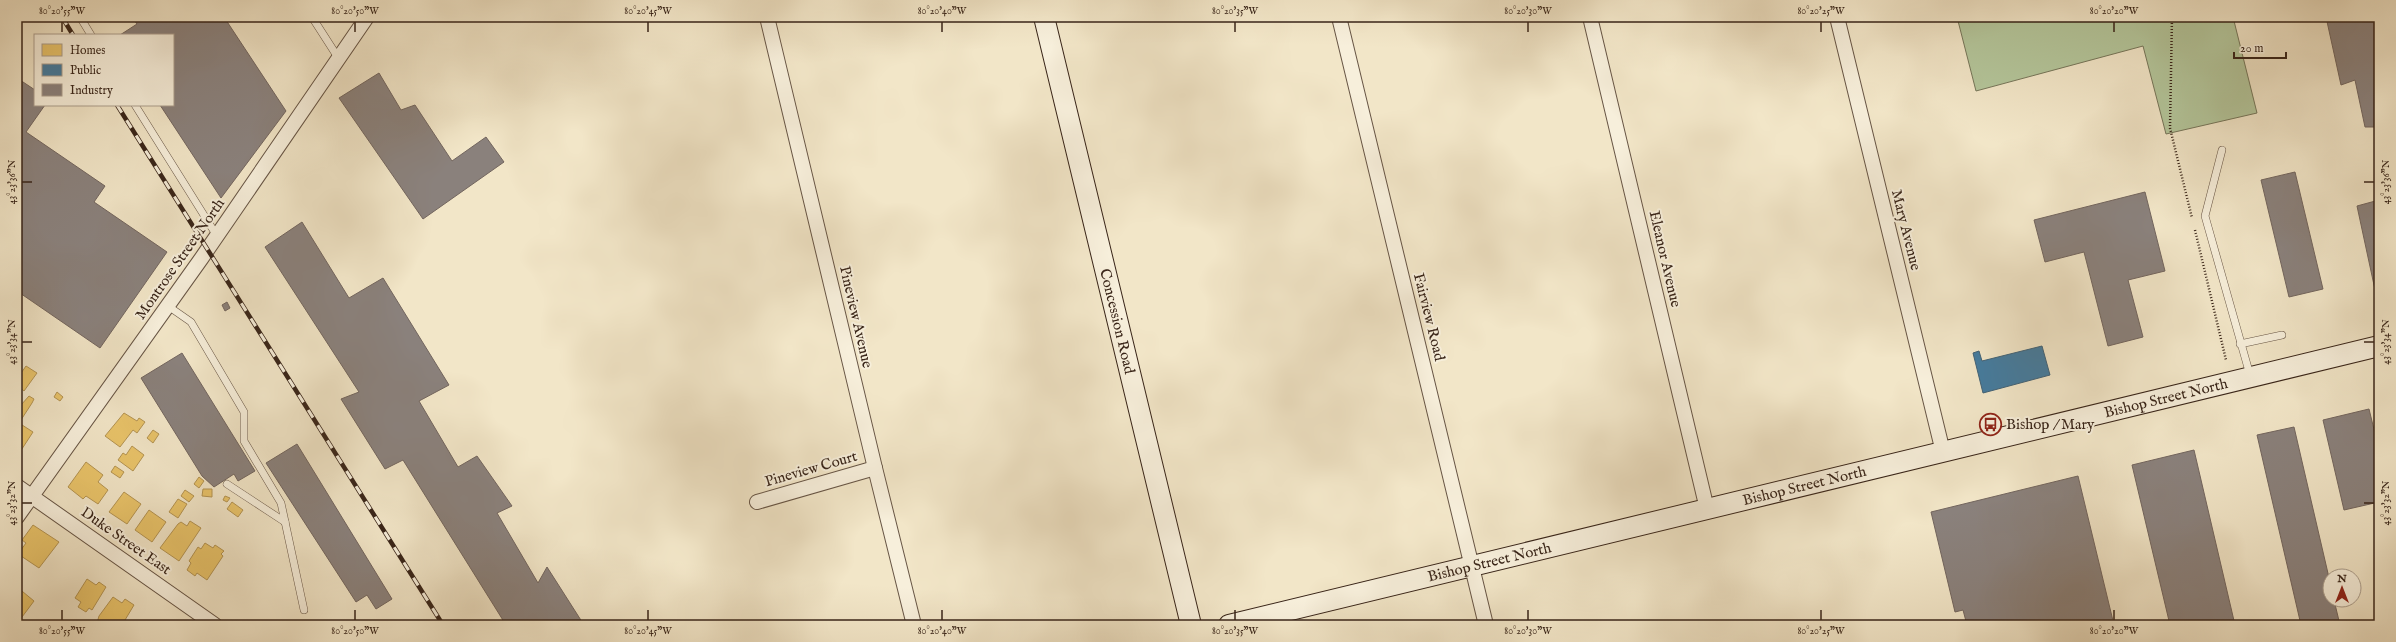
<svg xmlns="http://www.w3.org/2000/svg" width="2396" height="642" font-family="'IM FELL English',serif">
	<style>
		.green { fill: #b4c69b; stroke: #76765a }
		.homes { fill: #e9c46a; stroke: #b49452 }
		.public { fill: #457b9d; stroke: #416175 }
		.industry { fill: #8a817c; stroke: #72655e }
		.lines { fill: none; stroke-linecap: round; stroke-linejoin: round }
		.lane-casing { stroke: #675545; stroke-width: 8 }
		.street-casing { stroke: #675545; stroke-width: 16 }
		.secondary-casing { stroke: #392519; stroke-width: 22 }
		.path { stroke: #392519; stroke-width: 2.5; stroke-dasharray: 1 2; stroke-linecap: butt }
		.lane { stroke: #f7efdb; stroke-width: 7 }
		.street { stroke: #f7efdb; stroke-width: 14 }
		.secondary { stroke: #f7efdb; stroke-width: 20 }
		.rail-casing { stroke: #392519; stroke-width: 4.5 }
		.rail { stroke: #f7efdb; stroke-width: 3; stroke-dasharray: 9; stroke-linecap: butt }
		.ticks { fill: none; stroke: #392519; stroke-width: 1.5 }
		.labels { text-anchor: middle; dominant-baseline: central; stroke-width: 4; stroke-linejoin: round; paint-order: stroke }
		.street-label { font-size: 15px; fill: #392519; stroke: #f7efdb }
		.poi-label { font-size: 15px; fill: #392519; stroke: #f7efdb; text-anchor: start }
		.neatline { fill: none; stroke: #392519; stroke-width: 1.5 }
		.ticks-label { font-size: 10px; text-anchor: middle; fill: #392519 }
	</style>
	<rect width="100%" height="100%" fill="#f2e6c8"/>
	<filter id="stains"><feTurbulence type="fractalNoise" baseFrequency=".005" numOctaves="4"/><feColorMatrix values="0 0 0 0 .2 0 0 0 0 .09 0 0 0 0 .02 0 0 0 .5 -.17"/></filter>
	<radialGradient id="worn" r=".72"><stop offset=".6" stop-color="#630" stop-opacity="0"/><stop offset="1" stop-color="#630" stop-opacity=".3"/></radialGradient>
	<polygon class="green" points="1957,17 2233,17 2257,113 2166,134 2143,46 1976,91"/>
	<g class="homes">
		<polygon points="26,366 37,373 24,391 17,385 17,379"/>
		<polygon points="57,392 63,397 60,401 54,397"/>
		<polygon points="29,396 34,399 32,403 19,423 33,432 18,455 17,406 19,403 21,405"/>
		<polygon points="124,413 137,421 139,418 145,422 137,433 133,430 120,447 105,436"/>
		<polygon points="153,430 159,434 153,443 147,438"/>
		<polygon points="132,446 144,455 133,471 118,460 123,453 126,455"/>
		<polygon points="86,462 103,475 98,482 108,490 98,504 86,496 83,499 68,487"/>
		<polygon points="115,466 124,472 120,478 111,472"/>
		<polygon points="199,477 204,481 199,488 194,484"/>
		<polygon points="203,489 212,489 212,497 202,496"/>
		<polygon points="185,490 194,496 189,502 181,496"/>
		<polygon points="124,492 141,504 127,524 109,512"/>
		<polygon points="225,496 230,498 227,502 223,500"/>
		<polygon points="178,499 187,504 178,518 169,512"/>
		<polygon points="232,502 243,510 238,517 227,509"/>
		<polygon points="149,510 166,522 152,542 135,530"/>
		<polygon points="190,521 201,528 179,561 160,548 178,524 181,522 187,526"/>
		<polygon points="33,525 59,542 39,568 18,554 26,543 22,540"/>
		<polygon points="205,543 213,548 215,545 224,551 221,554 223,556 207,580 197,573 195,576 187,570 191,563 189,561 198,547 201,549"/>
		<polygon points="87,579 96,585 99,582 106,587 92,610 89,608 86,612 78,607 81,602 75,598"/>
		<polygon points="17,587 34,601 19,621 17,620"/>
		<polygon points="113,597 122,603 125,599 134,605 122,625 101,625 97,623 99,616"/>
	</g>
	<polygon class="public" points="2042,346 2050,375 1983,393 1973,353 1979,351 1982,361"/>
	<g class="industry">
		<polygon points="132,17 224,17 286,111 221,198 160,105 173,105 173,35 120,35 137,24"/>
		<polygon points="2326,17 2379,17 2379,140 2375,127 2365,127 2355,80 2341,85"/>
		<polygon points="379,73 401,110 415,105 452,161 486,137 504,162 423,219 339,98"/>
		<polygon points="17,78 35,90 35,105 45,105 26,132 105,186 94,202 167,252 100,348 17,291"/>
		<polygon points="2295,172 2323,289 2289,297 2261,180"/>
		<polygon points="2145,192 2165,271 2128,280 2143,337 2108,346 2084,252 2045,262 2034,220"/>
		<polygon points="2379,200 2379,299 2377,299 2357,206"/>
		<polygon points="302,222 349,298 383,278 449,385 419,401 458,467 477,456 512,506 497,513 538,583 547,567 584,625 506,625 403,460 385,469 341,399 359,392 265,247"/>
		<polygon points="227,302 230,308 225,311 222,305"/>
		<polygon points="182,353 255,471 238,481 234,474 214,487 202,476 141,378"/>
		<polygon points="2369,409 2379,450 2379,502 2344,510 2323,420"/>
		<polygon points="2294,427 2330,582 2330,600 2334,600 2340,625 2301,625 2257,435"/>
		<polygon points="297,444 392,599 376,609 367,595 356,602 266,463"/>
		<polygon points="2194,450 2235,625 2170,625 2132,465"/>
		<polygon points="2078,476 2114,625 1967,625 1963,610 1955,612 1931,512"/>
	</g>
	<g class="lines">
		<defs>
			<g id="lane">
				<polyline points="80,17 91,35"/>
				<polyline points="312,17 339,59"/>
				<polyline points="135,105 217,236"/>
				<polyline points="2222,150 2205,216 2250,375"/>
				<polyline points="168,306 191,322 244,412 244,441 281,503 304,610"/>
				<polyline points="2240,344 2282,335"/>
				<polyline points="227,484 285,522"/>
			</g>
			<g id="street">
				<polyline points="767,17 875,468 914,625"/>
				<polyline points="1339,17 1486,625"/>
				<polyline points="1590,17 1707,509"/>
				<polyline points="1837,17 1943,452"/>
				<polyline points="17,486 215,625"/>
				<polyline points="757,502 875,468"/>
				<polyline points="17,517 201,259 367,17"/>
			</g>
			<g id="secondary">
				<path id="s1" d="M1044 17 1191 625"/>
				<path id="s2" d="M1229 625 2379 346"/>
			</g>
		</defs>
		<use href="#lane" class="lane-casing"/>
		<use href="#street" class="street-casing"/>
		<use href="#secondary" class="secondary-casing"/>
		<g class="path">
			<polyline points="2172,17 2170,128 2192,218"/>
			<polyline points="2195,230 2226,360"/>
		</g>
		<use href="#lane" class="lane"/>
		<use href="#street" class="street"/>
		<use href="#secondary" class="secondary"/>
		<defs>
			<g id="rail">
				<polyline points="62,17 73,35"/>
				<polyline points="117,105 443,625"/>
			</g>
		</defs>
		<use href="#rail" class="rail-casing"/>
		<use href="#rail" class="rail"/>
	</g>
	<path class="ticks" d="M62 22V32M355 22V32M648 22V32M942 22V32M1235 22V32M1528 22V32M1821 22V32M2114 22V32M22 182H32M2364 182H2374M22 342H32M2364 342H2374M22 503H32M2364 503H2374M62 610V620M355 610V620M648 610V620M942 610V620M1235 610V620M1528 610V620M1821 610V620M2114 610V620"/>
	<defs>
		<symbol id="bus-ring" viewBox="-11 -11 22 22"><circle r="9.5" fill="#f7efdb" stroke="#8f2418" stroke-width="1.5"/><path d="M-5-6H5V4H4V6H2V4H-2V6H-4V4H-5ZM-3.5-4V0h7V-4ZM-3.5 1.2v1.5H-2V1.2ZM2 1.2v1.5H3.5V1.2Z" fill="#8f2418"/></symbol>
	</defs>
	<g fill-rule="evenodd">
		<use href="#bus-ring" x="1978" y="412" width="25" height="25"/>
	</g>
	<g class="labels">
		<g class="street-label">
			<text transform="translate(1906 230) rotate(76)">Mary Avenue</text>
			<text transform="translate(180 259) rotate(-55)">Montrose Street North</text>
			<text transform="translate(1665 259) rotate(77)">Eleanor Avenue</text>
			<text transform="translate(856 317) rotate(77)">Pineview Avenue</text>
			<text transform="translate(1429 317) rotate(76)">Fairview Road</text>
			<text stroke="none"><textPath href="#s1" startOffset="313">Concession Road</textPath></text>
			<text stroke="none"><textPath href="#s2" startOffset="964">Bishop Street North</textPath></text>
			<text transform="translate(811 469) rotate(-16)">Pineview Court</text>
			<text stroke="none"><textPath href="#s2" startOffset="592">Bishop Street North</textPath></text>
			<text transform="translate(126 541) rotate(35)">Duke Street East</text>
			<text stroke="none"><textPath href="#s2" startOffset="268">Bishop Street North</textPath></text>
		</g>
		<g class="poi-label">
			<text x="2006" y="424">Bishop / Mary</text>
		</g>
	</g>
	<rect width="2396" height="642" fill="none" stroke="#f2e6c8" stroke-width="44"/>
	<rect x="34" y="34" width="140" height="72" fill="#f7efdb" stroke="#ab9e8d"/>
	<rect x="42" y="44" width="20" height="12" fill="#e9c46a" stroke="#ab9e8d"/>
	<text x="70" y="54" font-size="12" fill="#392519">Homes</text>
	<rect x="42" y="64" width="20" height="12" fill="#457b9d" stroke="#ab9e8d"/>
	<text x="70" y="74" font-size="12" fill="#392519">Public</text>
	<rect x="42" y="84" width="20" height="12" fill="#8a817c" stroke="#ab9e8d"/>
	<text x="70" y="94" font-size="12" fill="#392519">Industry</text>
	<g transform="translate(2342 588)"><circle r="19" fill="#f7efdb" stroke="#ab9e8d"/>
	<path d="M0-3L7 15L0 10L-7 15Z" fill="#8f2418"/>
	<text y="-6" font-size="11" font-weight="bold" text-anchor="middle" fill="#392519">N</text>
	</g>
	<path d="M2234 52v6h52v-6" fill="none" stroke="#392519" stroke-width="2"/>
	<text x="2240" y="52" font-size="12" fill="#392519" stroke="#f7efdb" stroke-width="3" paint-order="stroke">20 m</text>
	<rect x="22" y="22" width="2352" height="598" class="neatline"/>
	<g class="ticks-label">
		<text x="62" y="14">80°20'55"W</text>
		<text x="355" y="14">80°20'50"W</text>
		<text x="648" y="14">80°20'45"W</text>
		<text x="942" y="14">80°20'40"W</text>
		<text x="1235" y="14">80°20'35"W</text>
		<text x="1528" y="14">80°20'30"W</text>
		<text x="1821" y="14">80°20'25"W</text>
		<text x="2114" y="14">80°20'20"W</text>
		<text transform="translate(11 182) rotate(-90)" y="4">43°23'36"N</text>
		<text transform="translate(2385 182) rotate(-90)" y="4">43°23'36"N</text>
		<text transform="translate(11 342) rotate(-90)" y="4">43°23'34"N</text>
		<text transform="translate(2385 342) rotate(-90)" y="4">43°23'34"N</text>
		<text transform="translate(11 503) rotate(-90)" y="4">43°23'32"N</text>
		<text transform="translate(2385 503) rotate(-90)" y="4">43°23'32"N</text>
		<text x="62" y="634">80°20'55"W</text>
		<text x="355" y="634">80°20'50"W</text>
		<text x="648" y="634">80°20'45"W</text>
		<text x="942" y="634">80°20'40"W</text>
		<text x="1235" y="634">80°20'35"W</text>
		<text x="1528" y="634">80°20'30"W</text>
		<text x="1821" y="634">80°20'25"W</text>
		<text x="2114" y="634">80°20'20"W</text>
	</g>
	<rect width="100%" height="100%" filter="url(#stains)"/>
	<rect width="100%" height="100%" fill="url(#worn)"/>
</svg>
